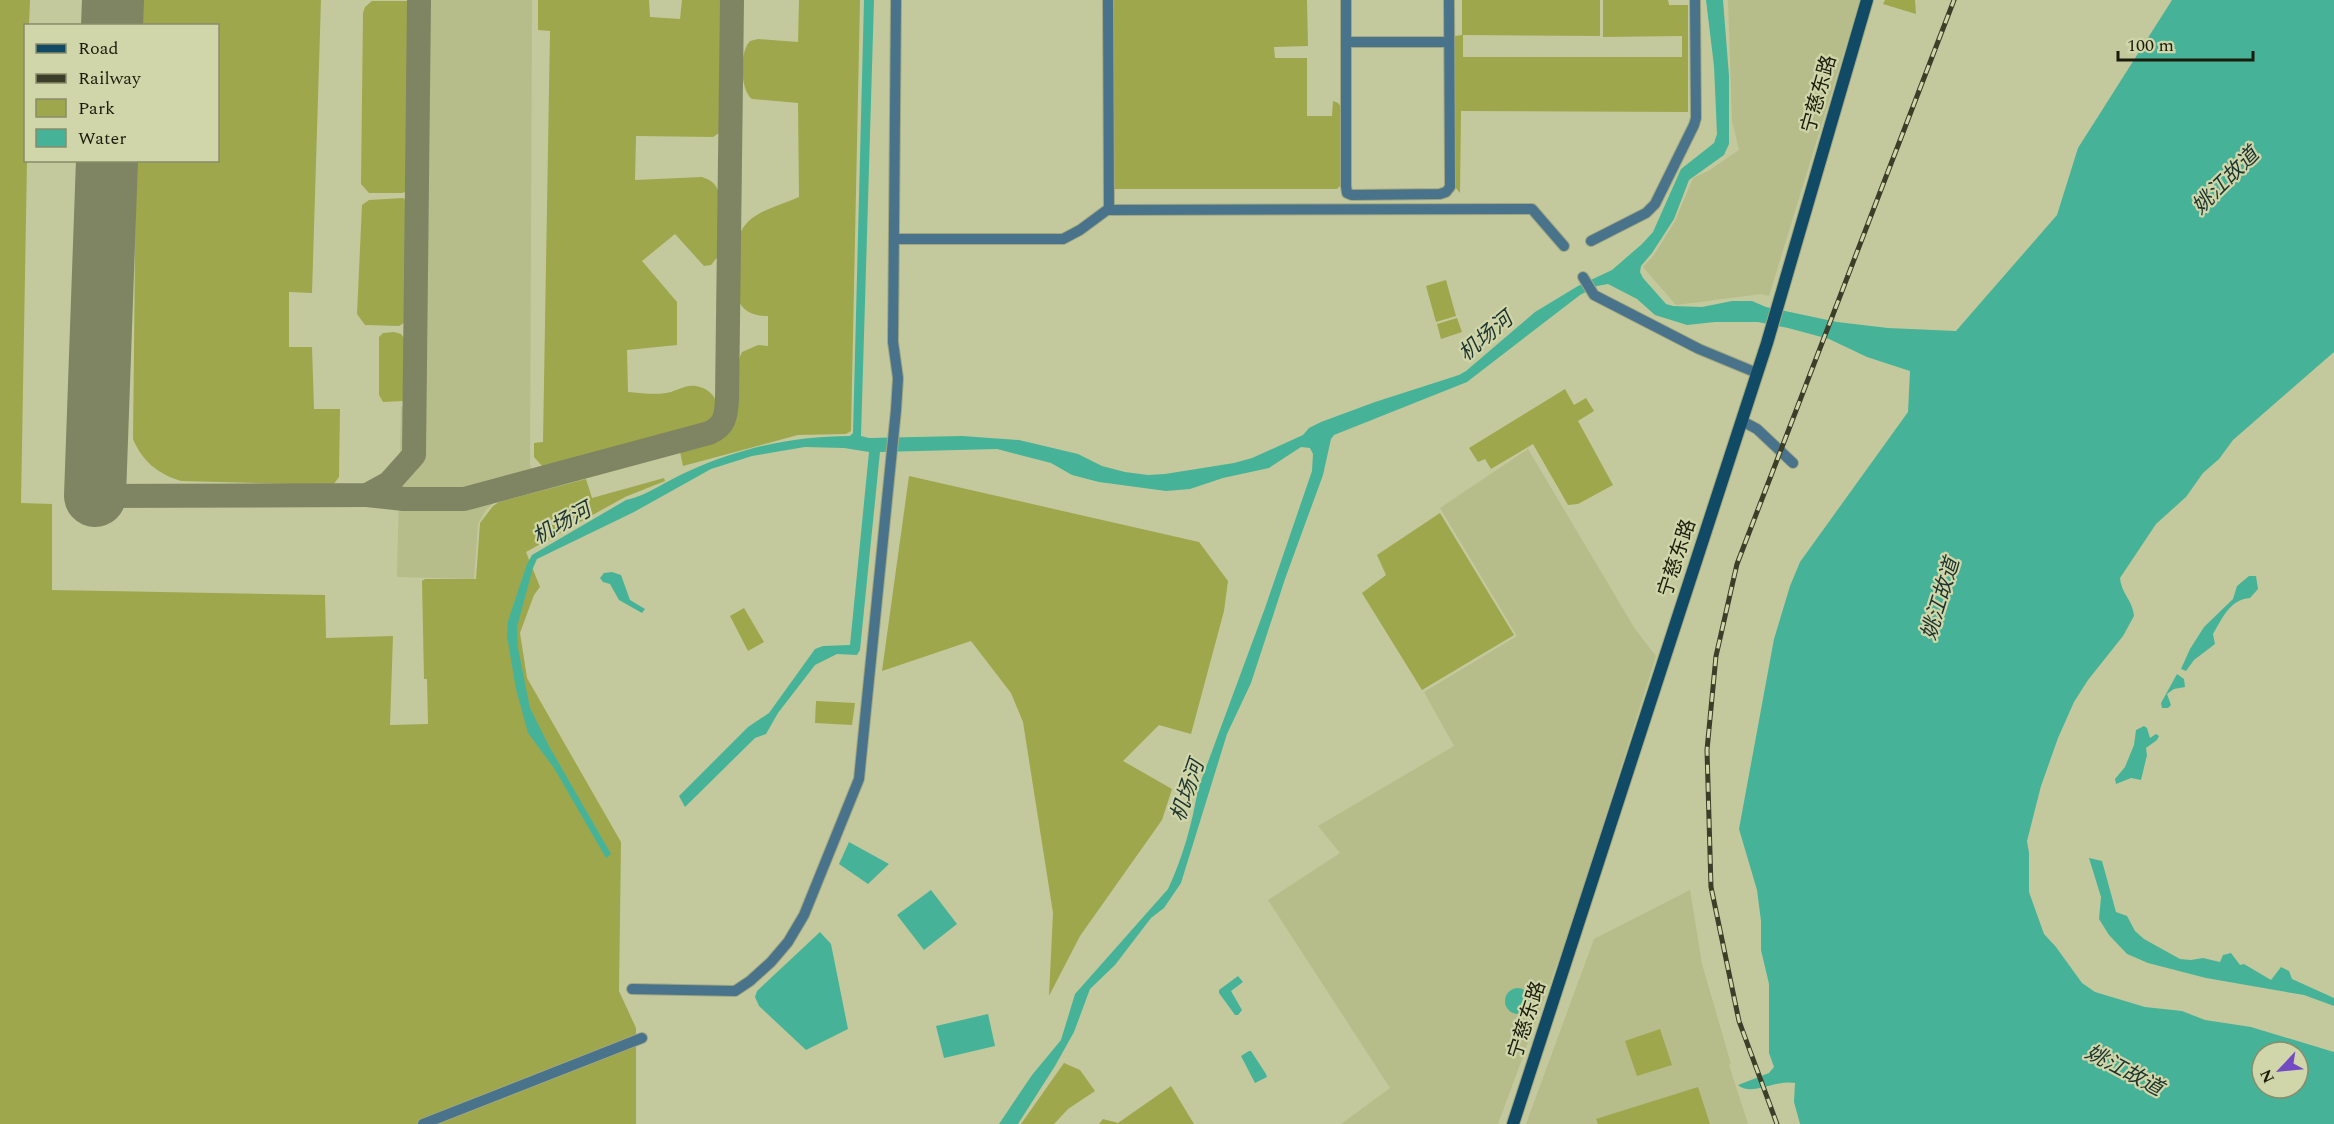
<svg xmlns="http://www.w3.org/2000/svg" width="2334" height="1124" font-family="Spectral,'Noto Sans SC',serif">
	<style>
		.built { fill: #b6bd8a }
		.green { fill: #9ea74c }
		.water { fill: #46b398; fill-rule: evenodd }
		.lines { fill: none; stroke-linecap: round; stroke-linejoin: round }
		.taxiway { stroke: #7f8462; stroke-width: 24 }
		.runway { stroke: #7f8462; stroke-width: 62 }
		.street-casing { stroke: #a1a780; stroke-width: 12 }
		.secondary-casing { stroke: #a1a780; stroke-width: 14 }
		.street { stroke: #49738b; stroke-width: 10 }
		.secondary { stroke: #114a65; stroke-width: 12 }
		.rail-casing { stroke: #3b3e28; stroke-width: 5 }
		.rail { stroke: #d0d6a9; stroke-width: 3; stroke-dasharray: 9; stroke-linecap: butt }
		.labels { text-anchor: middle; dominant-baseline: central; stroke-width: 4.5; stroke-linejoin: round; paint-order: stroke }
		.street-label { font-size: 20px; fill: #1b1d0c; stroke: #d0d6a9 }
		.water-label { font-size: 21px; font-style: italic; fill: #1c342e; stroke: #d0d6a9 }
	</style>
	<rect width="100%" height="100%" fill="#c3c99d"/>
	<g class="built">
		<polygon points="413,0 532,0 530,464 537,491 496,501 486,510 478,524 474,579 397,577 401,406 407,407"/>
		<polygon points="1728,0 1860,0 1769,296 1761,294 1676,305 1643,267 1654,255 1675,221 1693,178 1708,171 1739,150 1732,121"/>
		<polygon points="1528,449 1635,629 1656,656 1570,929 1498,1124 1341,1124 1390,1088 1268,900 1340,853 1318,826 1454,746 1424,692 1517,636 1440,508"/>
		<polygon points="1690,890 1702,964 1731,1064 1729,1065 1748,1124 1526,1124 1594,939"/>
	</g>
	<g class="green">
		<polygon points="0,0 30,0 29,25 26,26 27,161 21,503 52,504 52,590 325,595 326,638 393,636 390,725 428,724 427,679 424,679 422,581 425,579 476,579 480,523 493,506 499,502 586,479 592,498 664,478 665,481 625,497 526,552 540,587 534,595 520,633 527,678 621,842 619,991 636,1028 636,1124 0,1124"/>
		<path d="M139 0H321L312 293 289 292V347H312L314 409H340L339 477 333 485 181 481C158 474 142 461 133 439L136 161 218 160V26L138 25Z"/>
		<path d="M538 0H649L650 17 680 19 682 0H722L719 133 713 137 636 136 635 180 702 177C711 180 715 183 719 192V255L711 265 704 266 675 234 642 261 677 302V345L627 350 628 392C640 393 654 395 666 393 674 392 681 387 689 386 703 384 719 395 717 410 716 419 711 424 703 427L551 467H543L534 457V443L543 442 550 31 538 30Z"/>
		<path d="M799 0H860L851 431 846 434 798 435 683 466 680 452C706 444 735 441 737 407 737 399 736 391 736 384 737 372 737 362 742 352L758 345 768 346V316C754 316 742 312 737 297L739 237C746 212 777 207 799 197L798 103 752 99C740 90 739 52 750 41L758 39 798 42Z"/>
		<polygon points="1114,0 1307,0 1308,46 1274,47 1275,58 1307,58 1307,116 1332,116 1333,101 1338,103 1342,108 1341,185 1337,189 1114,189"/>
		<polygon points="1462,0 1600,0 1600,36 1463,35 1463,57 1682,57 1682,36 1603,37 1603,0 1668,0 1669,5 1688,5 1688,112 1461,111 1460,193 1455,187 1455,36 1462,35"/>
		<polygon points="1885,0 1915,0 1916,14 1883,4"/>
		<polygon points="372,1 408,1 414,4 415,7 410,187 409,191 402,193 369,193 361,184 363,13 365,7"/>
		<polygon points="403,198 410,204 407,321 399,326 365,325 357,314 362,205 369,200"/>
		<polygon points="1446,280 1456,316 1436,322 1426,286"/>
		<polygon points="1457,318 1462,332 1441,339 1437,324"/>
		<polygon points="394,332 401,334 404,338 405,396 404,401 383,402 379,395 379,337 383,333"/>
		<polygon points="1565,389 1574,405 1586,398 1594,411 1578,421 1613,485 1578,504 1568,505 1533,444 1491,469 1485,459 1478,462 1469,448"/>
		<polygon points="909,476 1199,542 1228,581 1224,611 1191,734 1159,725 1123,761 1172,789 1162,820 1080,936 1049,996 1053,913 1023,722 1011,693 971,641 882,671"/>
		<polygon points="1440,513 1514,635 1422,690 1362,593 1386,575 1377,555"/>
		<polygon points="744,608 764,642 748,651 730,616"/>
		<polygon points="816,701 855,703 852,725 815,723"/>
		<polygon points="1660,1029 1672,1065 1637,1076 1625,1041"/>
		<polygon points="1064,1063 1080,1070 1095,1091 1068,1109 1054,1124 1021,1124"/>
		<polygon points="1171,1086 1194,1124 1099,1124 1103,1119 1118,1123"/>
		<polygon points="1698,1087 1710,1124 1598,1124 1596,1119"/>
	</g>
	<g class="water">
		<path d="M864 0H874L861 436 869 438 962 436 1019 440 1078 454 1102 466 1125 472 1148 475 1165 474 1234 463 1252 458 1303 435 1309 428 1321 422 1375 402 1459 375 1466 371 1535 312 1578 286 1612 270 1642 244 1653 232 1681 169 1714 143 1717 134 1714 66 1706 0H1723L1729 76V144L1724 155 1689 180 1674 219 1652 253 1641 266 1640 272 1643 278 1666 304 1673 306 1702 307 1732 301H1752L1766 307 1837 322 1888 328 1956 331 2057 215 2078 148 2172 0H2334V352L2233 440 2219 459 2203 473 2186 497 2156 524 2120 578C2121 593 2133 601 2134 616L2123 636 2088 680 2074 702 2058 738 2041 786 2027 841 2029 853V892L2044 934 2056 947 2082 983 2095 992 2145 1007 2182 1011 2205 1020 2251 1027 2334 1052V1124H1800L1794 1102 1795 1083C1776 1079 1751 1097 1738 1085L1769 1073 1774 1067 1769 1053V984L1761 950V921L1757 890 1739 829 1774 639 1790 586 1800 562 1908 412 1910 371 1867 357 1829 339 1788 328 1758 322H1715L1687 325 1655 315 1637 299 1608 284 1597 286 1580 295 1467 382 1334 435 1331 439 1323 475 1285 579 1251 683 1227 734 1181 883 1164 908 1151 918 1115 965 1090 989 1074 1032 1055 1066 1018 1124H999L1032 1075 1061 1040 1075 994 1168 889C1183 857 1192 824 1198 789L1265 608 1312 471 1313 454 1310 448 1301 447 1269 468 1223 478 1190 489 1166 491 1099 482 1072 475 1051 463 997 449 880 452 860 650 857 655 837 654 815 665 778 713 766 734 755 738 685 807 679 796 748 727 769 713 815 649 823 646 850 645 869 452 844 448 805 447 752 456 711 469 634 512 537 559 533 568 517 627 518 648 530 708 549 746 611 854 606 858 554 768 528 733 516 689 507 636 508 621 527 564 532 555 626 500C649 495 667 480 689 471 740 448 793 436 850 436L853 433ZM2262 1052H2298V1088H2262Z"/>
		<polygon points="612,572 621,575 630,600 645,609 642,613 619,600 610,584 603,582 600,578 604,573"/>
		<path d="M2249 576H2256L2258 589 2250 598C2230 599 2222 619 2213 634L2215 644 2194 660 2186 671 2181 669 2190 649 2204 627 2233 599 2237 586Z"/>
		<polygon points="2177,674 2184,679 2185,687 2174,689 2167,694 2171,705 2168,708 2162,708 2161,703"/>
		<polygon points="2144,726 2147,728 2150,738 2156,734 2159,736 2157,740 2146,748 2147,755 2141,780 2131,778 2116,784 2115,779 2125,767 2134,745 2136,730"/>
		<polygon points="849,842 889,864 868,884 839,864"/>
		<polygon points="2089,858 2102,861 2116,912 2127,916 2135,931 2144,939 2180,959 2191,960 2203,958 2220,962 2223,955 2231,953 2240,965 2244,964 2271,980 2281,967 2289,971 2292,979 2334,998 2334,1006 2304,995 2206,978 2148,963 2127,954 2109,935 2099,919 2101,897"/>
		<polygon points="931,890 957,924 924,950 897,915"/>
		<polygon points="820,932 831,944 848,1029 806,1050 759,1006 755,997 757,991"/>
		<polygon points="1238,976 1243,982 1231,991 1242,1010 1238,1015 1235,1015 1219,993 1219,990"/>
		<circle cx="1518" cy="1001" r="13"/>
		<polygon points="988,1014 995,1046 944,1058 936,1026"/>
		<polygon points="1249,1051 1251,1051 1266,1074 1267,1077 1255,1083 1241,1056"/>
	</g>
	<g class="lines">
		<g class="taxiway">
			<path d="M367 495 404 499H464L709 433C725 426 726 416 727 400L732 0"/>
			<polyline points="95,496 367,495 389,483 414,455 419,0"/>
		</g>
		<g class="runway">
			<polyline points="112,26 113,0"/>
			<polyline points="95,496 107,160"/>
		</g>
		<defs>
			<g id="street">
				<polyline points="1108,0 1109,210"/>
				<polyline points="1346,0 1346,186 1347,193 1352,195 1440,194 1446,192 1450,187 1449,0"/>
				<polyline points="1346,42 1449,42"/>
				<polyline points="894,239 1063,239 1080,230 1107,210 1532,209 1564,246"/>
				<polyline points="1591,241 1646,213 1655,204 1694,125 1696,118 1695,0"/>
				<polyline points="1583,277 1594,295 1699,349 1757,373"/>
				<polyline points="1742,421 1757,429 1793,463"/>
				<polyline points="632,989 735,991 750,981 771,962 788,942 804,915 859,779 896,410 898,378 893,342 896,0"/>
				<polyline points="423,1124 642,1038"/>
			</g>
			<polyline id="secondary" points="1513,1124 1767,343 1867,0"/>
		</defs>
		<use href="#street" class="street-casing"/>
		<use href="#secondary" class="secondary-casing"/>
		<use href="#street" class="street"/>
		<use href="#secondary" class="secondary"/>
		<defs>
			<polyline id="rail" points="1777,1124 1739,1021 1711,887 1707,750 1716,656 1737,564 1954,0"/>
		</defs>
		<use href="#rail" class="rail-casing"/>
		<use href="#rail" class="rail"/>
	</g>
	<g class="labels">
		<g class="street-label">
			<text transform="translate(1819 94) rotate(-74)">宁慈东路</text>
			<text transform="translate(1677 558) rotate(-72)">宁慈东路</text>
			<text transform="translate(1527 1020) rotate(-72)">宁慈东路</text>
		</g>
		<g class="water-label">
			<text transform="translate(2226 181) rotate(-45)">姚江故道</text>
			<text transform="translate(1486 337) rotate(-40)">机场河</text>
			<text transform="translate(562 524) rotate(-29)">机场河</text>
			<text transform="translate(1941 599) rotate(-73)">姚江故道</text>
			<text transform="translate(1188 791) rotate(-71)">机场河</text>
			<text transform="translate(2124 1071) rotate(28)">姚江故道</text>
		</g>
	</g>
	<rect x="24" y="24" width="195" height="138" fill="#d0d6a9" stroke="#888c6a" stroke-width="1.5"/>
	<rect x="36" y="44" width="30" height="9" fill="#114a65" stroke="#888c6a" stroke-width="1.5"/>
	<text x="78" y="54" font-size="18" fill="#1b1d0c">Road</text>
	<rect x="36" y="74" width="30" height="9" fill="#3b3e28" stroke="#888c6a" stroke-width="1.5"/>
	<text x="78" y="84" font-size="18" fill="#1b1d0c">Railway</text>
	<rect x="36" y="99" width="30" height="18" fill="#9ea74c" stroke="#888c6a" stroke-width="1.5"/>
	<text x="78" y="114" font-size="18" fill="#1b1d0c">Park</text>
	<rect x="36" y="129" width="30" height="18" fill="#46b398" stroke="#888c6a" stroke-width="1.5"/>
	<text x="78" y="144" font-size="18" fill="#1b1d0c">Water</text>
	<g transform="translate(2280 1070) rotate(244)"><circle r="28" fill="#d0d6a9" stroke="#888c6a" stroke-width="1.5"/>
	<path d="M0-4.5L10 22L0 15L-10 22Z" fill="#724bc4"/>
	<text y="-9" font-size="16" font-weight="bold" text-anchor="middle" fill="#1b1d0c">N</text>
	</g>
	<path d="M2118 51v9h135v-9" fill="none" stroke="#1b1d0c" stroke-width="3"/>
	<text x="2127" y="51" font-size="18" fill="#1b1d0c" stroke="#d0d6a9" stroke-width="4.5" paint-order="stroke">100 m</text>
</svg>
